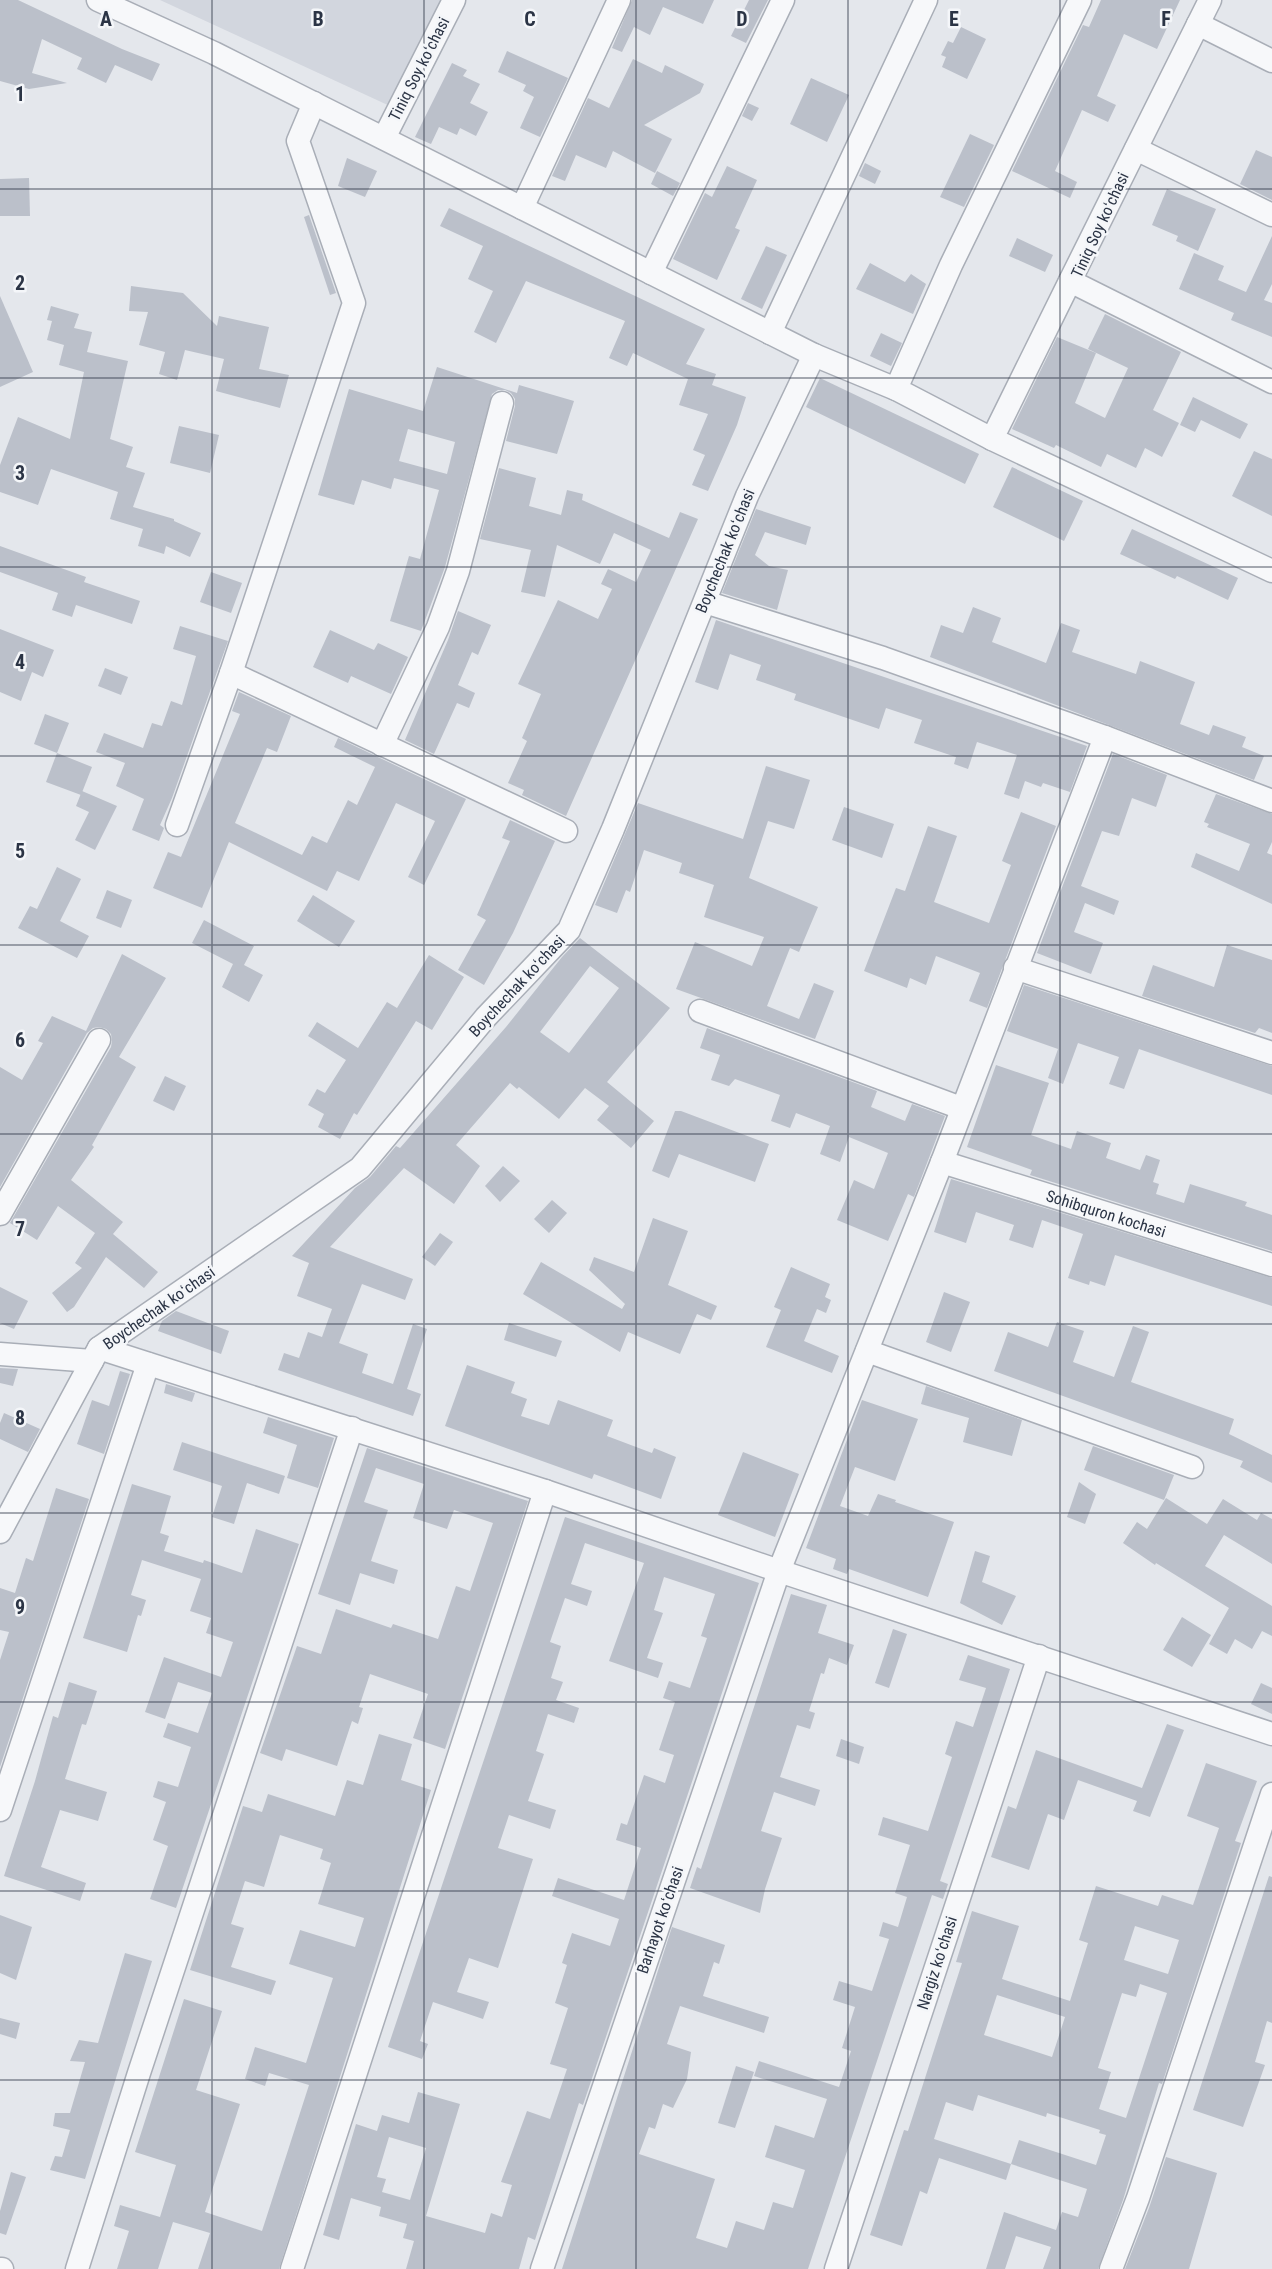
<svg xmlns="http://www.w3.org/2000/svg" width="1272" height="2269" font-family="'Roboto Condensed',sans-serif">
	<style>
		.built { fill: #d2d6de }
		.building { fill: #bbc0ca; fill-rule: evenodd }
		.lines { fill: none; stroke-linecap: round; stroke-linejoin: round }
		.street-casing { stroke: #a9aeb7; stroke-width: 25 }
		.street { stroke: #f7f8fa; stroke-width: 22 }
		.grid { fill: none; stroke: #2b3445; stroke-width: 1.5; stroke-opacity: 0.55 }
		.labels { text-anchor: middle; dominant-baseline: central; stroke-width: 5; stroke-linejoin: round; paint-order: stroke }
		.street-label { font-size: 16px; fill: #2b3445; stroke: #f4f6f9 }
		.grid-label { font-size: 20px; text-anchor: middle; font-weight: bold; fill: #2b3445; stroke: #f4f6f9; stroke-width: 5; stroke-linejoin: round; paint-order: stroke }
	</style>
	<rect width="100%" height="100%" fill="#e4e7ec"/>
	<polygon class="built" points="160,0 448,0 392,107"/>
	<g class="building">
		<polygon points="0,0 18,0 122,49 160,64 152,81 115,65 106,83 77,69 82,58 42,39 32,73 67,83 29,89 0,81"/>
		<polygon points="632,0 714,0 703,24 663,7 650,35 634,27 622,52 612,48"/>
		<polygon points="749,0 768,0 746,43 731,36"/>
		<polygon points="1101,0 1180,0 1157,49 1124,34 1097,96 1116,105 1108,122 1082,110 1055,171 1077,182 1070,198 1012,171 1083,25 1089,27"/>
		<polygon points="961,27 986,39 967,79 942,67 946,57 941,55 948,41 953,43"/>
		<polygon points="507,51 568,78 540,137 520,128 534,97 523,91 526,85 498,72"/>
		<polygon points="633,59 662,73 665,65 704,84 700,93 644,125 672,139 655,173 613,151 606,168 576,155 565,181 552,176 588,98 609,108"/>
		<polygon points="452,63 467,70 463,76 480,84 470,103 488,112 476,136 460,128 457,135 439,127 431,144 415,137"/>
		<polygon points="811,78 849,95 827,142 790,124"/>
		<polygon points="748,103 759,108 752,121 742,116"/>
		<polygon points="970,134 994,145 964,207 940,197"/>
		<polygon points="1256,150 1272,157 1272,200 1240,184"/>
		<polygon points="347,158 377,171 365,197 338,186"/>
		<polygon points="865,163 881,171 875,184 859,176"/>
		<polygon points="727,166 757,180 735,228 740,230 717,280 673,259 705,193 712,197"/>
		<polygon points="657,171 680,183 673,196 651,184"/>
		<polygon points="29,178 30,216 0,216 0,179"/>
		<polygon points="1167,189 1216,209 1198,251 1176,241 1178,236 1152,225"/>
		<polygon points="449,208 705,329 686,364 716,374 712,385 746,397 737,425 708,491 692,485 705,455 693,450 708,414 679,405 688,379 633,353 627,366 609,358 625,321 526,281 496,343 474,332 493,291 468,279 483,246 440,226"/>
		<polygon points="309,215 336,293 330,295 304,217"/>
		<polygon points="1272,236 1272,284 1264,300 1272,303 1272,337 1231,320 1234,313 1179,289 1194,253 1224,266 1218,280 1246,292"/>
		<polygon points="1017,238 1053,255 1045,272 1009,256"/>
		<polygon points="766,246 787,255 762,309 741,299"/>
		<polygon points="870,263 905,282 911,274 926,284 913,314 856,289"/>
		<polygon points="131,286 183,293 217,326 219,316 269,327 259,369 289,375 280,408 216,391 224,359 185,350 177,380 159,374 165,352 139,345 148,312 129,311"/>
		<polygon points="0,296 33,372 0,387"/>
		<polygon points="51,306 79,314 74,328 92,332 87,352 128,361 110,439 133,447 126,467 145,473 133,507 174,519 174,521 201,533 190,557 166,546 164,554 138,546 143,529 110,519 118,492 51,469 38,505 0,492 0,465 18,417 70,439 84,372 59,365 64,345 47,340 52,321 47,320"/>
		<polygon points="1105,314 1181,352 1153,410 1179,423 1162,457 1145,448 1136,468 1107,454 1101,467 1056,445 1054,448 1012,429 1057,337 1096,353 1075,403 1105,418 1128,368 1088,349"/>
		<polygon points="881,333 902,343 891,366 870,356"/>
		<path d="M437 367 517 393 519 385 574 401 557 454 506 441 515 406V399L511 393 505 390H498L492 394 445 567 421 631 390 621 409 556 420 559 439 490 394 478 391 489 362 480 354 505 318 495 349 389 423 411ZM408 429 455 442 447 474 399 461Z"/>
		<polygon points="820,378 979,454 965,484 806,407"/>
		<polygon points="1193,397 1248,424 1240,439 1201,420 1195,432 1180,425"/>
		<polygon points="179,426 219,435 210,473 170,463"/>
		<polygon points="1254,451 1272,459 1272,516 1232,496"/>
		<polygon points="1012,467 1083,501 1064,541 993,507"/>
		<polygon points="499,468 536,478 529,506 561,515 567,490 583,494 582,500 669,538 680,512 698,519 566,816 522,795 524,790 508,783 527,741 522,738 541,694 518,684 558,600 598,619 612,589 601,584 608,569 636,582 651,550 614,533 600,564 557,545 545,597 521,592 531,550 480,539"/>
		<polygon points="756,509 811,527 806,545 765,532 755,555 769,566 788,570 777,610 722,593"/>
		<polygon points="1132,529 1238,578 1228,600 1177,576 1175,579 1120,554"/>
		<polygon points="0,546 86,577 84,582 140,601 132,624 76,605 72,617 52,610 58,593 0,572"/>
		<polygon points="211,572 242,583 231,613 200,602"/>
		<polygon points="973,607 1001,618 992,642 1046,663 1061,623 1080,630 1072,652 1136,674 1140,661 1195,682 1180,724 1209,735 1213,725 1246,737 1242,747 1264,756 1254,780 930,657 941,625 963,633"/>
		<polygon points="458,611 491,625 478,655 472,652 458,685 475,693 469,708 457,703 434,754 405,740 448,640"/>
		<polygon points="716,620 1087,746 1070,792 1043,783 1041,787 1025,781 1019,799 1004,794 1017,755 977,742 968,769 954,764 956,757 914,743 922,720 886,708 879,729 794,700 796,694 756,680 761,665 730,654 718,690 695,682"/>
		<polygon points="180,626 228,641 172,798 160,825 164,828 159,841 132,830 144,799 116,786 125,763 96,752 104,733 143,748 152,723 162,726 171,701 182,705 196,656 173,649"/>
		<polygon points="0,629 54,650 43,677 32,672 21,701 0,692"/>
		<polygon points="330,630 374,650 378,643 408,657 391,694 351,676 348,683 313,667"/>
		<polygon points="105,668 128,677 121,695 98,686"/>
		<polygon points="239,692 291,716 277,752 267,748 235,823 302,855 312,836 327,843 348,800 357,805 375,767 334,747 338,738 466,799 424,885 408,877 435,821 396,803 359,881 337,871 327,891 229,842 202,908 153,888 168,852 181,857 240,714 232,711"/>
		<polygon points="45,714 69,723 57,753 34,744"/>
		<polygon points="57,753 92,767 81,795 46,782"/>
		<polygon points="1113,754 1167,775 1156,807 1132,798 1119,836 1102,831 1081,886 1119,901 1114,915 1085,903 1074,932 1103,943 1091,974 1037,953"/>
		<polygon points="766,766 810,780 794,829 768,821 749,878 818,907 799,952 790,948 767,1006 799,1019 814,983 834,991 815,1039 676,989 695,942 752,966 764,937 704,917 714,885 679,873 682,863 644,850 630,892 626,890 617,913 595,905 638,803 743,839"/>
		<polygon points="82,791 117,806 95,850 75,840 89,812 76,806"/>
		<polygon points="1216,794 1272,814 1272,842 1267,853 1272,855 1272,904 1191,867 1196,853 1239,871 1250,844 1207,827 1209,824 1204,822"/>
		<polygon points="844,807 894,824 882,858 832,840"/>
		<polygon points="1021,812 1056,826 987,1008 969,1001 980,973 936,956 926,985 910,978 907,988 864,971 896,888 905,891 928,826 957,836 934,902 989,923 1011,865 1002,861"/>
		<polygon points="510,820 555,841 513,933 484,985 458,970 486,920 477,915 510,841 502,838"/>
		<polygon points="57,867 81,879 60,921 89,936 77,958 18,928 30,906 37,909"/>
		<polygon points="107,890 132,900 121,928 96,918"/>
		<polygon points="313,895 355,921 339,947 297,921"/>
		<polygon points="204,920 254,946 244,965 263,975 249,1002 222,987 233,964 192,943"/>
		<path d="M580 938 670 1008 607 1082 654 1121 631 1148 597 1120 609 1106 585 1088 559 1119 519 1087 517 1089 510 1083 456 1145 480 1166 454 1204 404 1168 330 1247 413 1279 405 1300 362 1284 339 1343 368 1354 362 1373 393 1384 413 1324 427 1329 407 1389 421 1394 413 1416 278 1370 284 1353 299 1358 308 1332 322 1337 332 1309 297 1296 309 1263 292 1256 355 1188 370 1177 396 1146 400 1148 506 1027 562 957ZM590 966 619 988 569 1053 540 1032Z"/>
		<polygon points="1227,945 1272,960 1272,1033 1259,1028 1255,1033 1142,996 1153,965 1214,987"/>
		<polygon points="122,954 166,978 119,1057 136,1067 92,1145 94,1147 71,1180 123,1222 113,1234 158,1272 144,1288 106,1257 74,1307 67,1312 52,1293 82,1268 75,1263 95,1233 58,1206 37,1240 10,1223 111,1047 112,1041 111,1034 106,1029 99,1027 93,1028 87,1033 0,1187 0,1067 22,1080 43,1043 38,1041 52,1016 86,1031"/>
		<polygon points="429,955 464,977 432,1030 416,1021 357,1115 354,1113 340,1139 318,1127 324,1114 308,1105 317,1089 325,1093 346,1060 308,1036 317,1022 358,1048 387,1002 397,1008"/>
		<polygon points="1024,985 1272,1066 1272,1095 1139,1049 1124,1089 1109,1084 1119,1057 1078,1043 1063,1084 1048,1078 1058,1049 1007,1031"/>
		<polygon points="707,1028 877,1091 871,1107 905,1121 912,1104 945,1116 914,1197 908,1194 888,1241 837,1220 854,1180 874,1189 888,1153 849,1137 840,1162 820,1154 830,1126 796,1113 790,1128 771,1121 780,1095 735,1079 729,1086 711,1080 720,1055 700,1048"/>
		<polygon points="996,1065 1049,1083 1031,1135 1071,1149 1077,1131 1111,1143 1106,1158 1140,1170 1146,1155 1160,1160 1153,1182 1159,1184 1156,1194 1184,1203 1190,1184 1247,1202 1245,1206 1272,1215 1272,1251 1030,1175 1032,1170 967,1147"/>
		<polygon points="165,1076 186,1086 174,1111 153,1101"/>
		<polygon points="675,1111 681,1111 769,1144 755,1182 679,1154 669,1178 652,1171"/>
		<polygon points="503,1166 520,1181 500,1202 485,1186"/>
		<polygon points="951,1179 1272,1278 1272,1306 1115,1255 1105,1286 1090,1281 1089,1285 1068,1278 1083,1234 1042,1220 1033,1248 1009,1240 1014,1225 976,1212 966,1243 934,1232"/>
		<polygon points="552,1200 567,1213 549,1233 534,1219"/>
		<polygon points="653,1218 688,1231 668,1285 717,1306 711,1320 697,1314 680,1354 628,1332 620,1352 523,1294 541,1262 622,1309 625,1304 589,1270 594,1257 634,1272"/>
		<polygon points="440,1233 453,1242 435,1266 422,1257"/>
		<polygon points="791,1267 830,1284 825,1297 831,1300 826,1313 817,1309 804,1341 839,1356 832,1373 766,1347 781,1310 774,1307"/>
		<polygon points="0,1287 28,1301 14,1329 0,1323"/>
		<polygon points="944,1292 970,1302 951,1352 926,1342"/>
		<polygon points="176,1311 229,1331 221,1354 158,1331 162,1321"/>
		<polygon points="1057,1322 1084,1331 1073,1362 1114,1377 1133,1326 1149,1332 1131,1382 1234,1419 1229,1434 1272,1455 1272,1483 1240,1467 1243,1461 994,1371 1008,1332 1048,1347"/>
		<polygon points="509,1323 562,1341 556,1357 504,1340"/>
		<polygon points="467,1365 515,1382 511,1393 527,1399 521,1416 549,1425 558,1400 613,1420 607,1436 652,1453 654,1448 676,1457 661,1499 594,1474 592,1479 445,1426"/>
		<polygon points="0,1368 18,1369 13,1386 0,1383"/>
		<polygon points="120,1371 130,1374 104,1454 77,1444 92,1400 109,1406"/>
		<polygon points="166,1384 195,1393 192,1402 164,1393"/>
		<polygon points="926,1386 1022,1420 1012,1456 963,1442 969,1418 921,1404"/>
		<polygon points="862,1400 918,1419 895,1481 855,1467 840,1506 868,1516 878,1494 896,1500 895,1502 954,1522 928,1597 849,1569 847,1574 833,1569 836,1559 806,1548"/>
		<polygon points="4,1413 40,1429 28,1452 0,1439 0,1423"/>
		<polygon points="268,1417 334,1438 318,1488 287,1478 297,1445 263,1433"/>
		<polygon points="182,1442 285,1476 279,1494 247,1483 234,1524 212,1517 222,1486 173,1470"/>
		<polygon points="1093,1446 1174,1475 1164,1500 1084,1470"/>
		<polygon points="367,1448 528,1501 445,1749 413,1738 428,1694 370,1674 359,1707 363,1708 358,1724 352,1721 337,1766 286,1749 282,1761 260,1753 297,1646 321,1654 336,1609 391,1628 393,1624 438,1639 456,1586 470,1591 493,1523 454,1510 447,1529 413,1518 424,1484 376,1468 364,1502 388,1510 371,1561 398,1570 394,1584 360,1573 350,1605 318,1594"/>
		<polygon points="743,1452 799,1474 775,1537 718,1515"/>
		<polygon points="1079,1482 1096,1494 1085,1524 1067,1517"/>
		<polygon points="132,1484 171,1496 160,1533 169,1536 164,1551 203,1563 204,1560 242,1573 256,1529 299,1544 176,1908 150,1899 168,1846 153,1840 166,1802 153,1797 158,1781 178,1787 191,1747 163,1737 168,1723 198,1733 212,1693 178,1682 165,1719 145,1712 164,1657 221,1677 233,1642 206,1633 211,1618 190,1611 201,1579 142,1560 131,1595 146,1600 141,1616 138,1615 127,1652 83,1638"/>
		<polygon points="56,1488 89,1499 0,1767 0,1660 9,1632 0,1630 0,1588 15,1593 26,1558 33,1561"/>
		<polygon points="1166,1498 1207,1524 1223,1499 1257,1520 1261,1513 1272,1519 1272,1564 1224,1535 1205,1566 1272,1606 1272,1636 1262,1631 1252,1649 1235,1639 1227,1654 1209,1644 1229,1608 1156,1563 1155,1565 1123,1543 1137,1522 1147,1529"/>
		<path d="M565 1517 759 1583 583 2105 579 2103 535 2240 528 2237 519 2269H406L414 2241 403 2238 407 2224 379 2216 381 2207 351 2198 339 2240 323 2235 356 2124 377 2131 382 2115 409 2123 418 2092 460 2104 426 2216 485 2233 491 2213 502 2217 512 2185 501 2182 527 2111 550 2119 567 2069 550 2064 568 2008 555 2003 567 1965 562 1963 572 1933 610 1946 619 1919 552 1896 558 1878 624 1900 641 1848 616 1840 621 1823 627 1825 644 1775 665 1783 674 1755 659 1750 675 1702 663 1698 669 1681 690 1688 707 1638 701 1636 715 1594 664 1577 654 1610 663 1613 647 1658 663 1663 658 1678 609 1661 644 1563 585 1543 571 1584 592 1591 587 1606 565 1598 550 1642 561 1646 551 1678 563 1682 556 1700 579 1708 574 1723 548 1714 536 1751 544 1754 528 1801 556 1810 550 1829 509 1815 498 1848 533 1859 498 1968 469 1958 457 1992 489 2002 483 2019 433 2002 420 2041 428 2044 422 2059 388 2047ZM389 2137 426 2148 410 2200 382 2192 386 2179 377 2177Z"/>
		<polygon points="975,1551 990,1556 982,1582 1016,1596 1002,1625 960,1603"/>
		<polygon points="791,1594 827,1605 818,1633 854,1645 847,1665 829,1658 824,1674 821,1673 809,1711 815,1713 810,1729 797,1725 780,1777 820,1790 815,1806 774,1792 761,1831 782,1838 765,1889 760,1913 690,1888 697,1867 701,1869"/>
		<polygon points="1182,1617 1211,1635 1192,1667 1163,1650"/>
		<polygon points="893,1629 907,1634 889,1688 875,1683"/>
		<polygon points="968,1655 1010,1669 940,1881 948,1884 943,1899 932,1895 808,2269 562,2269 672,1927 725,1945 719,1964 714,1962 703,1996 769,2017 764,2033 680,2006 667,2044 691,2052 687,2079 673,2108 663,2104 655,2129 649,2127 639,2154 715,2179 696,2238 727,2248 736,2221 764,2230 773,2202 793,2208 805,2170 765,2157 775,2125 814,2138 827,2099 754,2076 759,2061 839,2087 851,2051 842,2048 855,2007 833,2000 839,1981 872,1991 889,1939 879,1936 883,1922 898,1927 907,1897 895,1893 910,1845 878,1835 883,1817 928,1831 952,1757 945,1754 956,1721 973,1727 986,1688 959,1680"/>
		<polygon points="69,1682 97,1691 86,1725 82,1724 65,1779 107,1792 98,1821 60,1810 41,1867 86,1883 80,1901 4,1876 35,1781 53,1716 58,1718"/>
		<polygon points="1261,1683 1272,1688 1272,1714 1251,1704"/>
		<polygon points="1167,1724 1184,1730 1150,1817 1133,1811 1137,1801 1078,1780 1064,1820 1048,1814 1029,1870 991,1857 1008,1806 1016,1809 1036,1750 1142,1788"/>
		<polygon points="379,1734 412,1744 401,1780 431,1790 279,2269 198,2269 210,2233 173,2222 158,2269 117,2269 129,2231 114,2226 120,2205 160,2217 176,2165 135,2152 184,1999 222,2011 196,2090 240,2104 205,2212 262,2231 309,2085 269,2073 265,2086 245,2079 255,2047 306,2063 333,1978 289,1964 300,1930 355,1947 364,1918 318,1904 331,1863 320,1859 323,1849 280,1835 264,1887 245,1881 231,1924 244,1928 231,1967 276,1981 271,1995 190,1970 243,1806 262,1812 268,1794 335,1816 347,1780 363,1785"/>
		<polygon points="841,1739 864,1747 859,1764 836,1756"/>
		<path d="M1206 1763 1257 1781 1235 1841 1241 1843 1162 2084 1159 2083 1123 2200 1098 2269H1043L1051 2247 1016 2236 1005 2269H986L1004 2212 1056 2230 1062 2212 1078 2217 1087 2189 1011 2164 1006 2180 939 2158 927 2194 920 2191 902 2246 870 2235 904 2130 908 2131 962 1963 956 1962 972 1911 1019 1926 1002 1979 1070 2001 1088 1943 1079 1940 1096 1886 1158 1906 1162 1895 1193 1905 1219 1828 1187 1816ZM1135 1926 1179 1940 1168 1974 1124 1960ZM1140 1984 1167 1993 1126 2118 1099 2109 1111 2072 1098 2068 1122 1993 1136 1997ZM997 1995 1065 2017 1052 2057 984 2035ZM978 2095 1046 2117 1047 2113 1100 2130 1099 2133 1106 2135 1096 2165 1019 2140 1011 2164 934 2139 946 2102 973 2111Z"/>
		<polygon points="1269,1876 1272,1877 1272,2023 1267,2021 1255,2062 1265,2065 1243,2127 1193,2110"/>
		<polygon points="0,1915 32,1927 16,1980 0,1973"/>
		<polygon points="125,1953 152,1961 85,2179 50,2170 55,2156 62,2157 70,2130 53,2126 55,2113 70,2113 85,2062 70,2061 79,2040 98,2043"/>
		<polygon points="0,2018 20,2023 16,2039 0,2034"/>
		<polygon points="736,2066 754,2072 735,2128 718,2123"/>
		<polygon points="1166,2157 1217,2173 1189,2269 1125,2269 1149,2208"/>
		<polygon points="11,2172 26,2177 6,2235 0,2233 0,2211"/>
	</g>
	<g class="lines">
		<defs>
			<g id="street">
				<polyline points="98,0 214,53 814,355 896,389"/>
				<polyline points="1210,0 1070,281 1272,382"/>
				<polyline points="1198,24 1272,61"/>
				<polyline points="384,138 454,0"/>
				<polyline points="1136,149 1272,215"/>
				<polyline points="522,208 619,0"/>
				<polyline points="651,273 783,0"/>
				<polyline points="1070,281 992,439 1272,571"/>
				<polyline points="770,333 926,0"/>
				<polyline points="992,439 896,389 951,265 1080,0"/>
				<polyline points="231,673 566,831"/>
				<polyline points="1105,737 1272,801"/>
				<polyline points="382,745 438,627 458,571 502,403"/>
				<polyline points="177,825 231,673 354,303 298,141 314,103"/>
				<polyline points="1015,968 1272,1053"/>
				<polyline points="700,1011 961,1108"/>
				<path id="s1" d="M942 1162 1272 1265"/>
				<polyline points="0,1214 99,1040"/>
				<polyline points="99,1348 545,1491 779,1571 1272,1734"/>
				<polyline points="867,1351 1192,1467"/>
				<polyline points="0,1354 92,1361 99,1348 360,1168 486,1017 569,930 613,829 747,496 814,355"/>
				<polyline points="0,1532 92,1361"/>
				<polyline points="0,1810 148,1364"/>
				<polyline points="0,2269 2,2269"/>
				<polyline points="77,2269 139,2073 352,1428"/>
				<polyline points="292,2269 545,1491"/>
				<polyline points="542,2269 779,1571 942,1162 1105,737 883,658 705,602"/>
				<polyline points="836,2269 1039,1656"/>
				<polyline points="1111,2269 1138,2198 1272,1794"/>
			</g>
		</defs>
		<use href="#street" class="street-casing"/>
		<use href="#street" class="street"/>
	</g>
	<path class="grid" d="M212 0V2269M424 0V2269M636 0V2269M848 0V2269M1060 0V2269M0 189H1272M0 378H1272M0 567H1272M0 756H1272M0 945H1272M0 1134H1272M0 1324H1272M0 1513H1272M0 1702H1272M0 1891H1272M0 2080H1272"/>
	<g class="labels">
		<g class="street-label">
			<text transform="translate(419 69) rotate(-63)">Tiniq Soy koʻchasi</text>
			<text transform="translate(1100 225) rotate(-65)">Tiniq Soy koʻchasi</text>
			<text transform="translate(725 551) rotate(-68)">Boychechak koʻchasi</text>
			<text transform="translate(517 986) rotate(-47)">Boychechak koʻchasi</text>
			<text stroke="none"><textPath href="#s1" startOffset="172">Sohibquron kochasi</textPath></text>
			<text transform="translate(159 1308) rotate(-35)">Boychechak koʻchasi</text>
			<text transform="translate(660 1920) rotate(-71)">Barhayot koʻchasi</text>
			<text transform="translate(937 1963) rotate(-72)">Nargiz koʻchasi</text>
		</g>
	</g>
	<g class="grid-label">
		<text x="106" y="26">A</text>
		<text x="318" y="26">B</text>
		<text x="530" y="26">C</text>
		<text x="742" y="26">D</text>
		<text x="954" y="26">E</text>
		<text x="1166" y="26">F</text>
		<text x="20" y="101">1</text>
		<text x="20" y="290">2</text>
		<text x="20" y="480">3</text>
		<text x="20" y="669">4</text>
		<text x="20" y="858">5</text>
		<text x="20" y="1047">6</text>
		<text x="20" y="1236">7</text>
		<text x="20" y="1425">8</text>
		<text x="20" y="1614">9</text>
	</g>
</svg>
